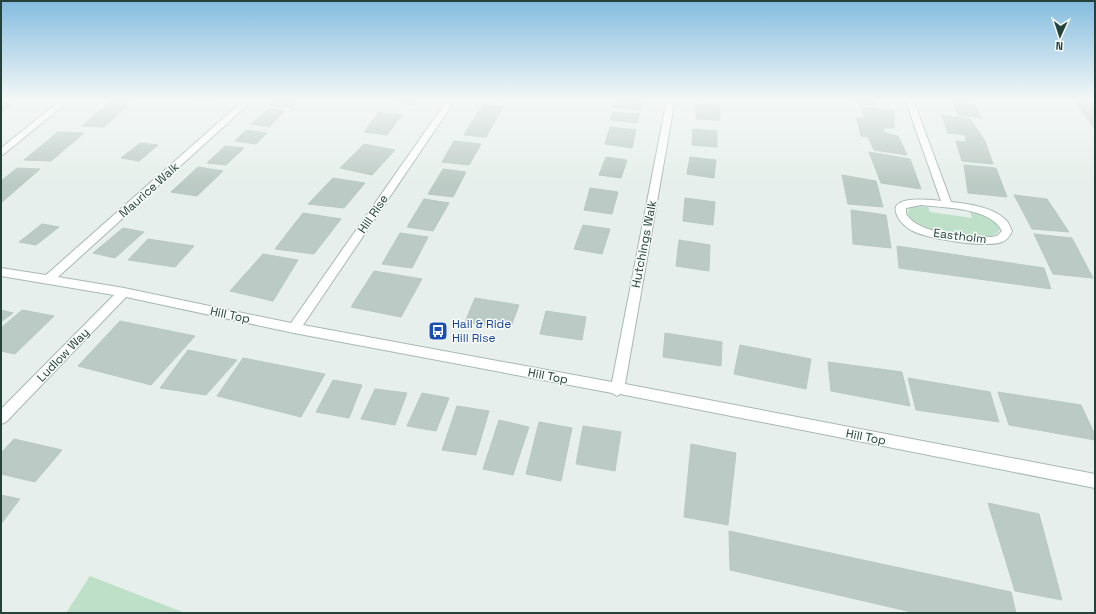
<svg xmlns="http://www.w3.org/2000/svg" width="1096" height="614" font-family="'Space Grotesk',sans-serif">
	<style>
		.green { fill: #bfe0c8 }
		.building { fill: #bbcac4; stroke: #b8c9c2 }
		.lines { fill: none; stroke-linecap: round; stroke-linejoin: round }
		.street-casing { stroke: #a8b8b2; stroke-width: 2 }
		.secondary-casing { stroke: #a4bbb3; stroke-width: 2 }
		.street { fill: #fff; fill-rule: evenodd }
		.secondary { fill: #fff; fill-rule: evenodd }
		.labels { text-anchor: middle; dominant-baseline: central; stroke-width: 3; stroke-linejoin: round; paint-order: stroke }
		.street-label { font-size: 12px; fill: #24423a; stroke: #f7fbf9 }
		.transit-label { font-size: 12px; fill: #164399; stroke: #f7fbf9; text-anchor: start }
	</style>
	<rect width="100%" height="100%" fill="#e6efeb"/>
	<g class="green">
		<path d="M913 206 928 207 930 212 972 218 970 212C981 215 995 217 1000 229 997 235 993 236 987 237L923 228 911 221 907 216 909 208Z"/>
		<polygon points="90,576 185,613 66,613"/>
	</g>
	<g class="building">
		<polygon points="1,99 19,99 1,113"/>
		<polygon points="113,99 134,100 104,127 82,126"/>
		<polygon points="200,99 220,99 214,104 196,102"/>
		<polygon points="276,99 300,99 291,108 269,105"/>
		<polygon points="399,99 419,99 415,105 396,103"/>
		<polygon points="483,99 507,99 505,102"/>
		<polygon points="616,99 619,99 643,102 641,110 613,107"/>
		<polygon points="849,99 873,99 875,105 849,103"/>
		<polygon points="951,99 973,99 981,118 958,115"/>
		<polygon points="1074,99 1095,100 1095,128 1094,128"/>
		<polygon points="696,103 719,105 720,120 696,119"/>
		<polygon points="483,104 503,107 486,137 464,135"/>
		<polygon points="860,107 894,110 894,128 885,128 883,130 859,127 857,118 865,118"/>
		<polygon points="267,109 285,111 269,127 251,124"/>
		<polygon points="379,112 402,115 387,135 364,132"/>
		<polygon points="612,112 639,114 638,123 610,120"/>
		<polygon points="942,115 970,119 985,141 965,139 966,135 948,133"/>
		<polygon points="610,127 636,130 632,148 605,144"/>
		<polygon points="859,127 883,130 886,133 898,136 907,155 874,150 868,137 861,136"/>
		<polygon points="693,129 717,131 717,147 692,145"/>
		<polygon points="246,130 267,133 256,144 235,141"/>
		<polygon points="58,132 84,133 51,161 24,160"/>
		<polygon points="965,139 985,141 993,164 962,161 956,141 967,142"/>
		<polygon points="454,141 481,144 469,165 442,162"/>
		<polygon points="140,143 158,145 139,161 121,158"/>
		<polygon points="364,144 395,150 372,175 340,168"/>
		<polygon points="225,146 244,148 226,165 207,163"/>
		<polygon points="869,152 910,159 921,189 881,183"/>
		<polygon points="606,157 627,160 621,178 599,175"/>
		<polygon points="690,157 716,160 714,178 687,174"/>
		<polygon points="964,165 996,168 1007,197 968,193"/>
		<polygon points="198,167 223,171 197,196 171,192"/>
		<polygon points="17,168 40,169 1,203 1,181"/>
		<polygon points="443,169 466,172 453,197 428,194"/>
		<polygon points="842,175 876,181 883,207 848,204"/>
		<polygon points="333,178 365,183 344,208 308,204"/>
		<polygon points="590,188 618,192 612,214 584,210"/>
		<polygon points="1014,195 1047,199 1069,232 1032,229"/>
		<polygon points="685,198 715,202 713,225 683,221"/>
		<polygon points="424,199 449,203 433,231 407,227"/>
		<polygon points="851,210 886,215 891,248 853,244"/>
		<polygon points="303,213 341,219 314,254 275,249"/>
		<polygon points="42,224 59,227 36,245 19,242"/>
		<polygon points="583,225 610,229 602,254 574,249"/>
		<polygon points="123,228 144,232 115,258 93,253"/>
		<polygon points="400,233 428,237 412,268 382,264"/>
		<polygon points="1034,234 1072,238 1093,278 1053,274"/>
		<polygon points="148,239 194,246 175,267 128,260"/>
		<polygon points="679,240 710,245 709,271 676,266"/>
		<polygon points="897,246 1044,268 1051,289 899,268"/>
		<polygon points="263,254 298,260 273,301 230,291"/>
		<polygon points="374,271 422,279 401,317 351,307"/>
		<polygon points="475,298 519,305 510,329 465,322"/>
		<polygon points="1,310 13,313 1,322"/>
		<polygon points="22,310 54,316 15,354 1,351 1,328"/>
		<polygon points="546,311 586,317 582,340 540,334"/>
		<polygon points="120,321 195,336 151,385 78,366"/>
		<polygon points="665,333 722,342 721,366 663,357"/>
		<polygon points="740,345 811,359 806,389 734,374"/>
		<polygon points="188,350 237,360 206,395 160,388"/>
		<polygon points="243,358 325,374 301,417 217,396"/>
		<polygon points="828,362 902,372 910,406 831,391"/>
		<polygon points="908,378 990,392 999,422 916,410"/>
		<polygon points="333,380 362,385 349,418 316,412"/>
		<polygon points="375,389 407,393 395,425 361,419"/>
		<polygon points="998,392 1081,405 1095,435 1095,440 1009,425"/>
		<polygon points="422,393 449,398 436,431 407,426"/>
		<polygon points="457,406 489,411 476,455 442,450"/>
		<polygon points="499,420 529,427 513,475 483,469"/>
		<polygon points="539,422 572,428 561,481 526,474"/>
		<polygon points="583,426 621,432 615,471 576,464"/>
		<polygon points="14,439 62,450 35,482 1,474 1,453"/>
		<polygon points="691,444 736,453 728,525 684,517"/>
		<polygon points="1,495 20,499 1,524"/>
		<polygon points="988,503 1039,514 1062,600 1015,591"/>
		<polygon points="729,531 1011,592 1016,613 916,613 730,570"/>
	</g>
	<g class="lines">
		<defs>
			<g id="street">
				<polygon points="245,99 254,99 58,277 124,288 291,323 448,99 456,99 303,325 612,382 667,99 675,99 625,384 1095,474 1095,488 620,394 617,396 612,393 294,333 126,297 6,422 1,424 1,409 114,295 1,276 1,268 46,275"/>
				<path d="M905 99H913L951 202C969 204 993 207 1006 220 1009 223 1010 227 1012 231 1010 236 1007 240 1002 242 986 248 924 239 909 229 904 225 897 219 896 212 891 195 932 200 941 201ZM921 205C945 208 990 207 1002 231L997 236 991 237C967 235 920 236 906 214V208Z"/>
			</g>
			<polygon id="secondary" points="62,99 71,99 4,154 1,155 1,148"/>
		</defs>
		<use href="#street" class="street-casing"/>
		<use href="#secondary" class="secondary-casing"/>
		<use href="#street" class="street"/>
		<use href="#secondary" class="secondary"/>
	</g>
	<linearGradient id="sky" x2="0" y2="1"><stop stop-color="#84bce0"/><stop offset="0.54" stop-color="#f4f8f6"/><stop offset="1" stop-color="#f4f8f6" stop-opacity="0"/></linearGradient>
	<rect width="1096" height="185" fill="url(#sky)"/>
	<defs>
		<symbol id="bus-square" viewBox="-11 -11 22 22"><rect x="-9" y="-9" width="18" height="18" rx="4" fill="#1a4fb4" stroke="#f7fbf9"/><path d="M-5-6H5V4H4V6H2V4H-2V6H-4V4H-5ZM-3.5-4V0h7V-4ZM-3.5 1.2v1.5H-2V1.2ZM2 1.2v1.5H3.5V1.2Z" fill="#fff"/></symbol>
	</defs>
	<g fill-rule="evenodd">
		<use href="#bus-square" x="427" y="320" width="22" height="22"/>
	</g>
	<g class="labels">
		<g class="street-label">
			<text transform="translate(149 190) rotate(-42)">Maurice Walk</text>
			<text transform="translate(373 214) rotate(-56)">Hill Rise</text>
			<text transform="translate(960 236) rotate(7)">Eastholm</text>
			<text transform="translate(644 244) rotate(-79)">Hutchings Walk</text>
			<text transform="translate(230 315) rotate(12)">Hill Top</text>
			<text transform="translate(63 355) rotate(-46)">Ludlow Way</text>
			<text transform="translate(548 376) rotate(11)">Hill Top</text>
			<text transform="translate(866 437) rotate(11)">Hill Top</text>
		</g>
		<g class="transit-label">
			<text x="452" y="324">Hail &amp; Ride<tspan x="452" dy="14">Hill Rise</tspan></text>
		</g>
	</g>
	<rect width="1096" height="614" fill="none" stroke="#24423a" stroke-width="4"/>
	<g transform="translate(1060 36) rotate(183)" stroke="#f7fbf9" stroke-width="3" paint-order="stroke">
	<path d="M0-3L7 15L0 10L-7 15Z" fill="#24423a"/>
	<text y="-6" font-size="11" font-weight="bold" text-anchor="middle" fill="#24423a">N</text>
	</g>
</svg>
